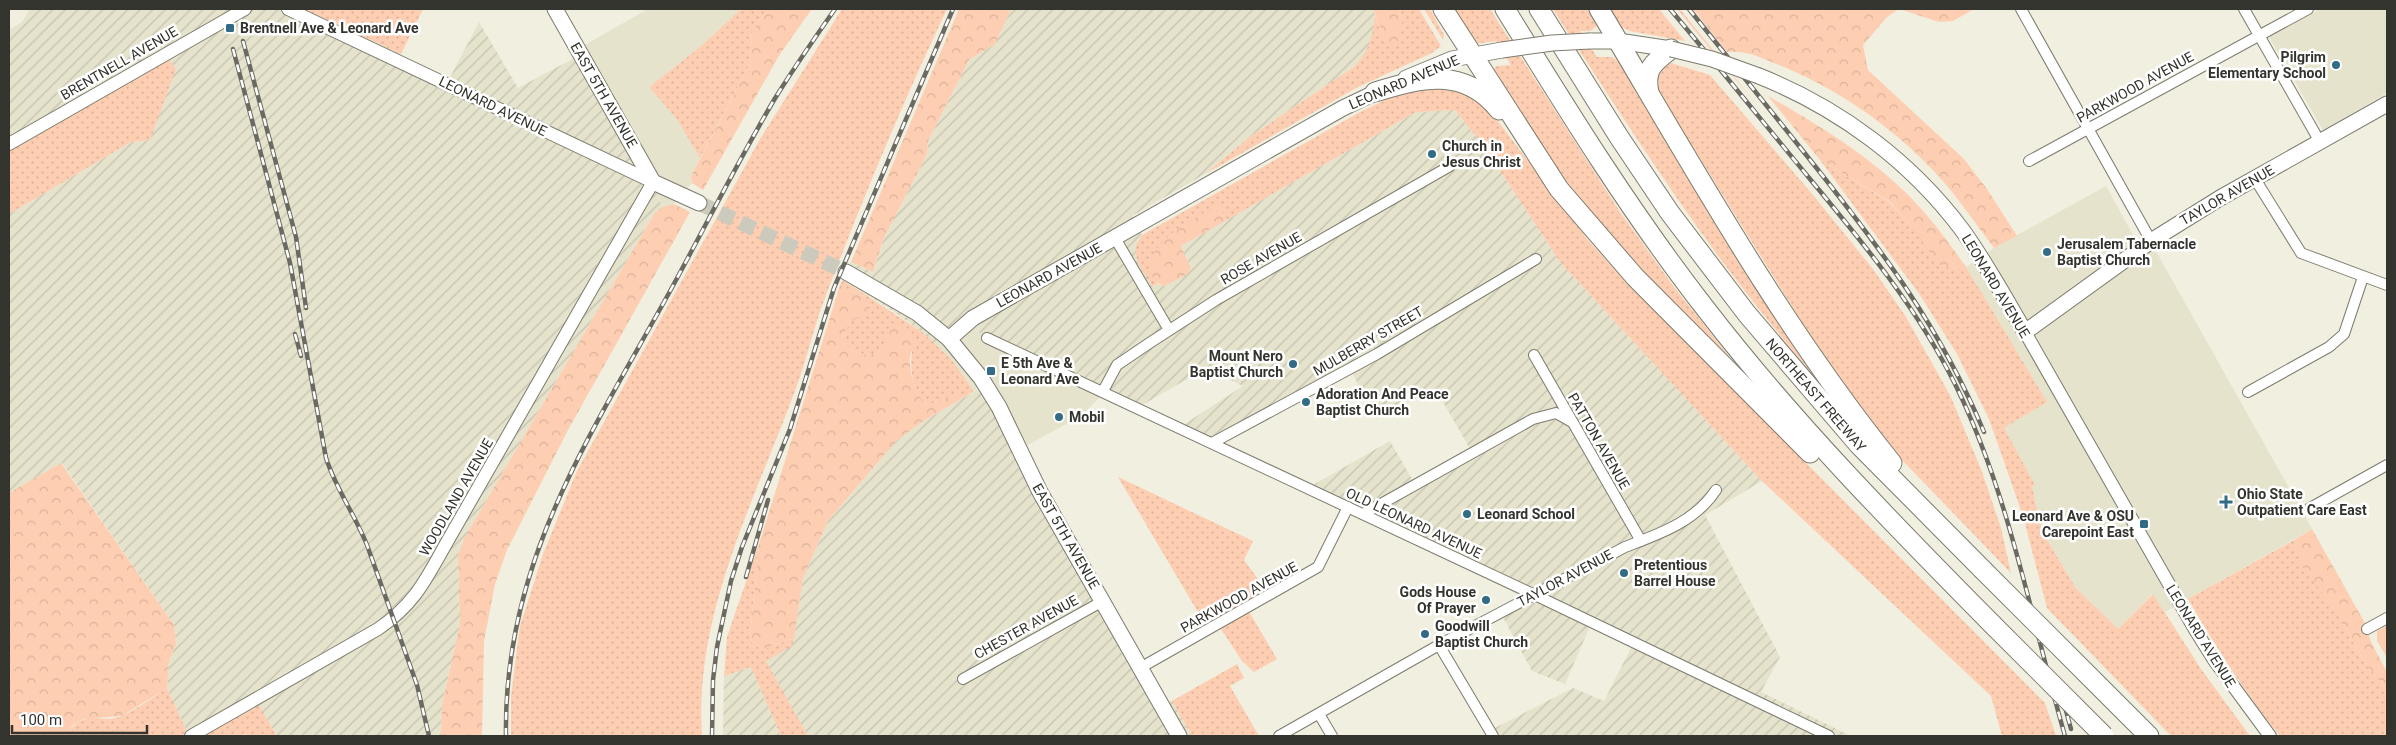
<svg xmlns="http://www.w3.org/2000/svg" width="2396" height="745" font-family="Roboto,sans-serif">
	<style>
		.built { fill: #e5e3cc }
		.industrial { fill: url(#industrial-furrows) }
		.grass { fill: url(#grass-dots) }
		.forest { fill: url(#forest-crowns) }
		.park { fill: #feceb2 }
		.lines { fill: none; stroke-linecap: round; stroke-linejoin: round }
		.secondary-tunnel { stroke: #cbcabc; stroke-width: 15; stroke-dasharray: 15 8; stroke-linecap: butt }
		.minor-casing { stroke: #7c7b6d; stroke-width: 12 }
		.tertiary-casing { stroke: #7c7b6d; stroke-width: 14 }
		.secondary-casing { stroke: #7c7b6d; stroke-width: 17 }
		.motorway-casing { stroke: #7c7b6d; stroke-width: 21 }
		.minor { stroke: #fff; stroke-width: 10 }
		.tertiary { stroke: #fff; stroke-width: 12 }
		.secondary { stroke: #fff; stroke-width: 15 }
		.motorway { stroke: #fff; stroke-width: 19 }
		.rail-casing { stroke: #6b6a62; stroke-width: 4.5 }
		.rail { stroke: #fff; stroke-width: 2.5; stroke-dasharray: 8; stroke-linecap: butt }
		.secondary-bridge-casing { stroke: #7c7b6d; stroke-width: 17; stroke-linecap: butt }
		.motorway-bridge-casing { stroke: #7c7b6d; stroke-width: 21; stroke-linecap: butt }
		.secondary-bridge { stroke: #fff; stroke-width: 15 }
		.motorway-bridge { stroke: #fff; stroke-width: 19 }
		.poi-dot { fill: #326b84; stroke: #fff; stroke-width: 2 }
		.labels { text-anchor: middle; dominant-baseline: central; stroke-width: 5; stroke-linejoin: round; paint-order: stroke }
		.poi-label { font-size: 14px; font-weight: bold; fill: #34342e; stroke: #fff; text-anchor: start }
		.street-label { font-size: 14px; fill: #34342e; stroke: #fff }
	</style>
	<defs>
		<pattern id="industrial-furrows" width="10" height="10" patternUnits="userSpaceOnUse" patternTransform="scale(1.25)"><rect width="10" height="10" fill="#e5e3cc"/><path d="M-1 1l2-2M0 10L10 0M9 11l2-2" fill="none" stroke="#c5c3b0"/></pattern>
		<pattern id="grass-dots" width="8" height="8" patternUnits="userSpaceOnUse" patternTransform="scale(1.25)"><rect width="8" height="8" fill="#feceb2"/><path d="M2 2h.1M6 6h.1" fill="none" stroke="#dab299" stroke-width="1.8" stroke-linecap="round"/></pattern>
		<pattern id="forest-crowns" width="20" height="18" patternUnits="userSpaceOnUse" patternTransform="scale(1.25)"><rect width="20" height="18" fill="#feceb2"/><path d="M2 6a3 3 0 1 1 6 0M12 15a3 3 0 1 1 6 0" fill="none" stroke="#dab299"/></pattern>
	</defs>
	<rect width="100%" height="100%" fill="#f1efe0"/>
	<g class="built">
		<polygon points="648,9 741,9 700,47 649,87 676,118 700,158 691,176 692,183 674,204 662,207 650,176 580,55 585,45"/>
		<polygon points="2320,9 2387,9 2387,93 2323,130 2269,37"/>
		<polygon points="2106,186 2133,235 2157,253 2312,529 2165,612 2152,594 2118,629 2075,587 2042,531 2032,487 2035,485 2003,428 2046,402 1966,267 1994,248"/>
		<polygon points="962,324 1103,394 1081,416 1015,452 984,386 974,391 951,359 937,347"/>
	</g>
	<g class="industrial">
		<polygon points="30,9 304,9 401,54 398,60 447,83 479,22 518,88 580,55 650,176 662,207 654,214 465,537 458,555 460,624 442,705 441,736 277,736 259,705 203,736 189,736 167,688 169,662 176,644 174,625 62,463 9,493 9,214 131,142 150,140 9,146 9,30 22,22"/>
		<polygon points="1011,9 1373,9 1375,15 1374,34 1365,56 1354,67 1251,136 1205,174 1132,216 1142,235 1137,240 1153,286 1158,284 1165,286 1191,269 1181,246 1416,112 1455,110 1483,145 1560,262 1762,481 1705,515 1780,657 1761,692 1851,736 1494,736 1491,730 1573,688 1604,701 1633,644 1591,624 1565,684 1532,671 1499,610 1529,593 1306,489 1390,441 1416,486 1473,454 1435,388 1376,419 1350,369 1213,444 1177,429 1243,386 1206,368 1137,408 1103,394 962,324 937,347 922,332 893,311 843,280 851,262 873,272 883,240 927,154 928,141 969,60 995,44"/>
		<polygon points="984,386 1162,706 1172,701 1192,736 808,736 765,661 792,645 803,578 828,521 896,441 922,422"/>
		<polygon points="751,667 781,736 723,736 724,676"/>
	</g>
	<g class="grass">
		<polygon points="304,9 423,9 401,54"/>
		<polygon points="741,9 768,9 752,31 750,64 700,158 676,118 649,87 700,47"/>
		<path d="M842 9H947C903 102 863 198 826 295 814 326 807 359 795 391 754 502 694 614 702 736H511V696L520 626 543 554 577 471 760 139Z"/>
		<path d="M1399 9H1419L1441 46 1432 53 1358 87 1205 174 1251 136 1354 67C1369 52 1373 36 1375 15L1383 36 1403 19Z"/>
		<polygon points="1424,9 1430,9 1444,35 1443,40"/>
		<path d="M1448 9H1490L1620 212 1674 287 1739 369C1688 318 1635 269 1589 213 1553 169 1523 120 1492 72L1496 66 1511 65 1496 41 1475 44Z"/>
		<path d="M1553 9H1592L1596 15 1597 26 1590 31H1580L1597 57H1612L1619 62 1702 196 1813 368V375C1773 327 1734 279 1698 228 1647 156 1600 83 1553 9Z"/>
		<polygon points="1606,9 1659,9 1685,41 1630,31 1619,26"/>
		<polygon points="1677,9 1680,9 1757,105"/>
		<polygon points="169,59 176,69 150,140 131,142 9,214 9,151"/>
		<polygon points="1671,63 1710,75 1813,195 1873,269 1906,317 1950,395 1981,469 2001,528 2011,573 1903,461 1836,377 1656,88 1654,75 1661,67"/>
		<path d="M1453 87 1480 101 1491 112 1588 240 1624 280 2045 703 2056 736H2002L1991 696 1762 481 1560 262 1483 145 1455 110 1416 112 1225 221 1222 210 1217 205 1171 234 1152 276 1158 284 1152 286C1142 269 1127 253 1142 235L1360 112 1406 90Z"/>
		<polygon points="1820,160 1888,201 1953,269 1966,267 2047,402 2004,428 2035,485 2032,487 2042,531 2075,587 2118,629 2153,594 2201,669 2250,736 2171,736 2047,608 2023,516 1989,419 1957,354 1920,295"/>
		<path d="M843 280 922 332 951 359 974 391 963 398 960 393 928 405C913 398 908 362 913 348L886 333V346C883 348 879 352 876 353 864 358 846 351 842 339 848 324 852 318 868 313L864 296 840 285Z"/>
		<polygon points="1118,477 1253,541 1244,560 1266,590 1215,620 1208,623 1202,619"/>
		<path d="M2294 540 2298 551 2338 614 2362 658 2387 691V736H2280C2245 693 2216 647 2188 599Z"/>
		<polygon points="759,544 750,635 753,645 764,649 794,638 792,646 766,661 808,736 781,736 751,667 724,676 727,637"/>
		<polygon points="1248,610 1277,659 1254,672 1242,661 1219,626"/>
		<polygon points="1237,664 1244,678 1230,686 1259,736 1192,736 1172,701"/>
		<path d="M167 688 188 734 184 736H65C88 704 100 727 124 715 139 708 153 697 167 688Z"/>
		<polygon points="259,705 277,736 248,736 245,734 240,736 203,736"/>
	</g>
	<g class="forest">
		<polygon points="768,9 812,9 780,54 703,190 692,183 691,176 750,64 752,31"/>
		<polygon points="959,9 1011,9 995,44 969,60 928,141 927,154 883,240 873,272 851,262"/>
		<polygon points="1373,9 1399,9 1403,19 1400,39 1393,44 1389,43 1383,36"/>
		<path d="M1693 9H1974L1953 21 1939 22 1899 9 1887 17 1863 45 1868 70 1964 159 1987 189 2017 236 1994 248C1972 219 1951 187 1925 162 1885 122 1836 89 1784 67 1763 59 1749 50 1727 52Z"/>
		<path d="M1768 96C1820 126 1872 157 1914 201 1933 221 1950 244 1966 267L1953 269 1938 264 1910 224 1889 201 1820 160Z"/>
		<polygon points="674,204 690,212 568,430 507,550 495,584 484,641 482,736 441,736 442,705 460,624 458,555 465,537 654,214 662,207"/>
		<path d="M1218 204 1222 210 1225 221 1181 246 1191 269 1186 275 1164 286C1158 284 1153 280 1151 273 1142 243 1197 218 1218 204Z"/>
		<path d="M840 285 864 296 870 308 869 313C852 318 848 324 842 339 846 351 864 358 876 353 879 352 883 348 886 346V333L893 323C905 324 914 332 917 343 914 347 911 351 910 357 908 369 917 400 928 405L960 393 963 398 922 422 896 441 828 521 803 578 794 638 764 649 753 645 750 635 759 544Z"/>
		<polygon points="61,463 174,625 176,644 169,662 167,688 122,716 83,719 73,725 65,736 9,736 9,493"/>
		<polygon points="2312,529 2366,625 2371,642 2387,672 2387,691 2362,658 2338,614 2301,565 2294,540"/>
	</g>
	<polygon class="park" points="2387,625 2387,658 2377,641 2377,631"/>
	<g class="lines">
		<polyline class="secondary-tunnel" points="699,203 846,272"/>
		<defs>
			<g id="minor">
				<polyline points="2021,9 2151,241"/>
				<polyline points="2244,9 2320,142"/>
				<polyline points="2029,161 2308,9"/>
				<polyline points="2255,179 2301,253 2387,285"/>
				<polyline points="1115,238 1169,330"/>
				<polyline points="987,338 1535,595 1829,736"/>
				<polyline points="1534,355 1641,541"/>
				<polyline points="1103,391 1117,365 1151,342 1216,300 1450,166"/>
				<polyline points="2248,392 2329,347 2344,334 2363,277"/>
				<polyline points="1212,443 1377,354 1536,259"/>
				<polyline points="2310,508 2387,465"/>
				<polyline points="1363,514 1533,419 1556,413 1572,422"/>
				<polyline points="2367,629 2387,618"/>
				<polyline points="1439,645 1493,736"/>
				<polyline points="1140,668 1318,567 1348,507"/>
				<polyline points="963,679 1103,601"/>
				<polyline points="1319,714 1332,736"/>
				<path d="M1279 736 1439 645 1625 547C1659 534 1695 522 1716 490"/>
			</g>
			<g id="tertiary">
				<polyline points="9,144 245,9"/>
				<polyline points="2025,332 2194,628 2214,660 2270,736"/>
				<path d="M191 736 378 629C415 604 426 579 447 542L653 182 288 9"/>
			</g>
			<g id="secondary">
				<polyline points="555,9 653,182 699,203"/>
				<polyline points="1590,41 1618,41 1671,49"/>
				<path d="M1759 76C1839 108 1911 161 1963 231 1986 263 2005 298 2025 332L2151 241 2220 198 2387 104"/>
				<polyline points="1406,78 1452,59 1502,50"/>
				<polyline points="846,272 917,313 949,339 981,378 999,407 1040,492 1179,736"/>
				<polyline points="949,339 973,318 1343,108 1385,88"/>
			</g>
			<g id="motorway">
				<polyline points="1443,9 1559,189 1635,277 1810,453"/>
				<path d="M1505 9C1568 111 1631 213 1705 308 1792 421 1892 523 1992 624"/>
				<polyline points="1539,9 1619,137 1670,213 1747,314 1859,445 1982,569"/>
				<path d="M1599 9C1691 163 1779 323 1892 463"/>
				<path d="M1375 92C1421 78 1464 66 1499 110"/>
				<path d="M1649 93C1644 69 1653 63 1671 49"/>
				<polyline points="2090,677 2149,736"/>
			</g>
		</defs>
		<use href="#minor" class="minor-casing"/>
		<use href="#tertiary" class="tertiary-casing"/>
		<use href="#secondary" class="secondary-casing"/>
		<use href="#motorway" class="motorway-casing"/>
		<use href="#minor" class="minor"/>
		<use href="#tertiary" class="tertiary"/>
		<use href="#secondary" class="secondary"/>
		<use href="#motorway" class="motorway"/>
		<defs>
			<g id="rail">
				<path d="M1670 9C1717 65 1763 122 1810 179 1864 244 1918 309 1956 386 2010 497 2031 618 2065 736"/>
				<path d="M1689 9C1728 58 1768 107 1807 156 1878 245 1940 326 1984 432"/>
				<polyline points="243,41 296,237 306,308"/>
				<path d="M233 49 290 263 326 458C336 489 355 515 367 545L417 685 429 736"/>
				<polyline points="295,334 301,356"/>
				<polyline points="746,577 768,500"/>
				<polyline points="2059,685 2071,729"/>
				<path d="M506 736C503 564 589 438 669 293 704 229 737 163 774 100 793 69 814 39 835 9"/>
				<polyline points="712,736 713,680 717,647 731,581 742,547 790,429 834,288 953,9"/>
			</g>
		</defs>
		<use href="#rail" class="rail-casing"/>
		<use href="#rail" class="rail"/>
		<defs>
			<g id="secondary-bridge">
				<polyline points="1671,49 1712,59 1759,76"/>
				<polyline points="1502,50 1552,43 1590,41"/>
			</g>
			<g id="motorway-bridge">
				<polyline points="1982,569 2090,677"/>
				<polyline points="1992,624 2104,736"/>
			</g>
		</defs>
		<use href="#secondary-bridge" class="secondary-bridge-casing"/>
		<use href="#motorway-bridge" class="motorway-bridge-casing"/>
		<use href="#secondary-bridge" class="secondary-bridge"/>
		<use href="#motorway-bridge" class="motorway-bridge"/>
	</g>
	<g class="poi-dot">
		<rect x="225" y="23" width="10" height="10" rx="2.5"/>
		<circle cx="2336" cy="65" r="5"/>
		<circle cx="1432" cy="154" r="5"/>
		<circle cx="2047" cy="252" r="5"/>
		<circle cx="1293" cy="364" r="5"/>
		<rect x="986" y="366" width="10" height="10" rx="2.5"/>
		<circle cx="1306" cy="402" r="5"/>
		<circle cx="1059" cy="417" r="5"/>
		<path d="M2223.5 494.5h5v5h5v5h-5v5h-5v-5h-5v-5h5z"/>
		<circle cx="1467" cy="514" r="5"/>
		<rect x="2139" y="519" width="10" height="10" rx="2.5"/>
		<circle cx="1624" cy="573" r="5"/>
		<circle cx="1486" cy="600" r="5"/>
		<circle cx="1425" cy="634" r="5"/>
	</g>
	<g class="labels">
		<g class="poi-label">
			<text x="240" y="28">Brentnell Ave &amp; Leonard Ave</text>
			<text x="2326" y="57" text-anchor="end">Pilgrim<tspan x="2326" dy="16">Elementary School</tspan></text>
			<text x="1442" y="146">Church in<tspan x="1442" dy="16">Jesus Christ</tspan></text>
			<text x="2057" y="244">Jerusalem Tabernacle<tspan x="2057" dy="16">Baptist Church</tspan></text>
			<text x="1283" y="356" text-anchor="end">Mount Nero<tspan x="1283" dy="16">Baptist Church</tspan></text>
			<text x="1001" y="363">E 5th Ave &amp;<tspan x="1001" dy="16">Leonard Ave</tspan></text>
			<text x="1316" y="394">Adoration And Peace<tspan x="1316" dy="16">Baptist Church</tspan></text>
			<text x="1069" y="417">Mobil</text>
			<text x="2237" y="494">Ohio State<tspan x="2237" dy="16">Outpatient Care East</tspan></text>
			<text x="1477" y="514">Leonard School</text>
			<text x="2134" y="516" text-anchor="end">Leonard Ave &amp; OSU<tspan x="2134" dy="16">Carepoint East</tspan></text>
			<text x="1634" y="565">Pretentious<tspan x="1634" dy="16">Barrel House</tspan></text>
			<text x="1476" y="592" text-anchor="end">Gods House<tspan x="1476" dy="16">Of Prayer</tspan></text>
			<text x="1435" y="626">Goodwill<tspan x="1435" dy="16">Baptist Church</tspan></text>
		</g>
		<g class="street-label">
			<text transform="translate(119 63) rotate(-30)">BRENTNELL AVENUE</text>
			<text transform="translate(1404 82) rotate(-23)">LEONARD AVENUE</text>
			<text transform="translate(2135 87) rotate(-29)">PARKWOOD AVENUE</text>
			<text transform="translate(604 95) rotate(60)">EAST 5TH AVENUE</text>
			<text transform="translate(493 106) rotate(26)">LEONARD AVENUE</text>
			<text transform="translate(2227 195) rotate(-30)">TAYLOR AVENUE</text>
			<text transform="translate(1261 258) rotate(-30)">ROSE AVENUE</text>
			<text transform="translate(1049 275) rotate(-29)">LEONARD AVENUE</text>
			<text transform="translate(1996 286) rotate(59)">LEONARD AVENUE</text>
			<text transform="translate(1368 341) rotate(-30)">MULBERRY STREET</text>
			<text transform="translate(1816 395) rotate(49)">NORTHEAST FREEWAY</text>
			<text transform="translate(1599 441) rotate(60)">PATTON AVENUE</text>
			<text transform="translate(456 497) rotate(-60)">WOODLAND AVENUE</text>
			<text transform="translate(1414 523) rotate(25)">OLD LEONARD AVENUE</text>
			<text transform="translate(1066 536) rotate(60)">EAST 5TH AVENUE</text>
			<text transform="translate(1565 578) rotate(-28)">TAYLOR AVENUE</text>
			<text transform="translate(1239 597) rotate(-29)">PARKWOOD AVENUE</text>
			<text transform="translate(1026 627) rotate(-29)">CHESTER AVENUE</text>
			<text transform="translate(2201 636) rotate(58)">LEONARD AVENUE</text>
		</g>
	</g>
	<rect width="2396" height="745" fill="none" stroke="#34342e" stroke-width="20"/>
	<path d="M12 725v8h135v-8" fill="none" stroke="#34342e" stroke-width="2.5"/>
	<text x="20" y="725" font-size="15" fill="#34342e" stroke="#ffffff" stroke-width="4" paint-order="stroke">100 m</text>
</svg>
